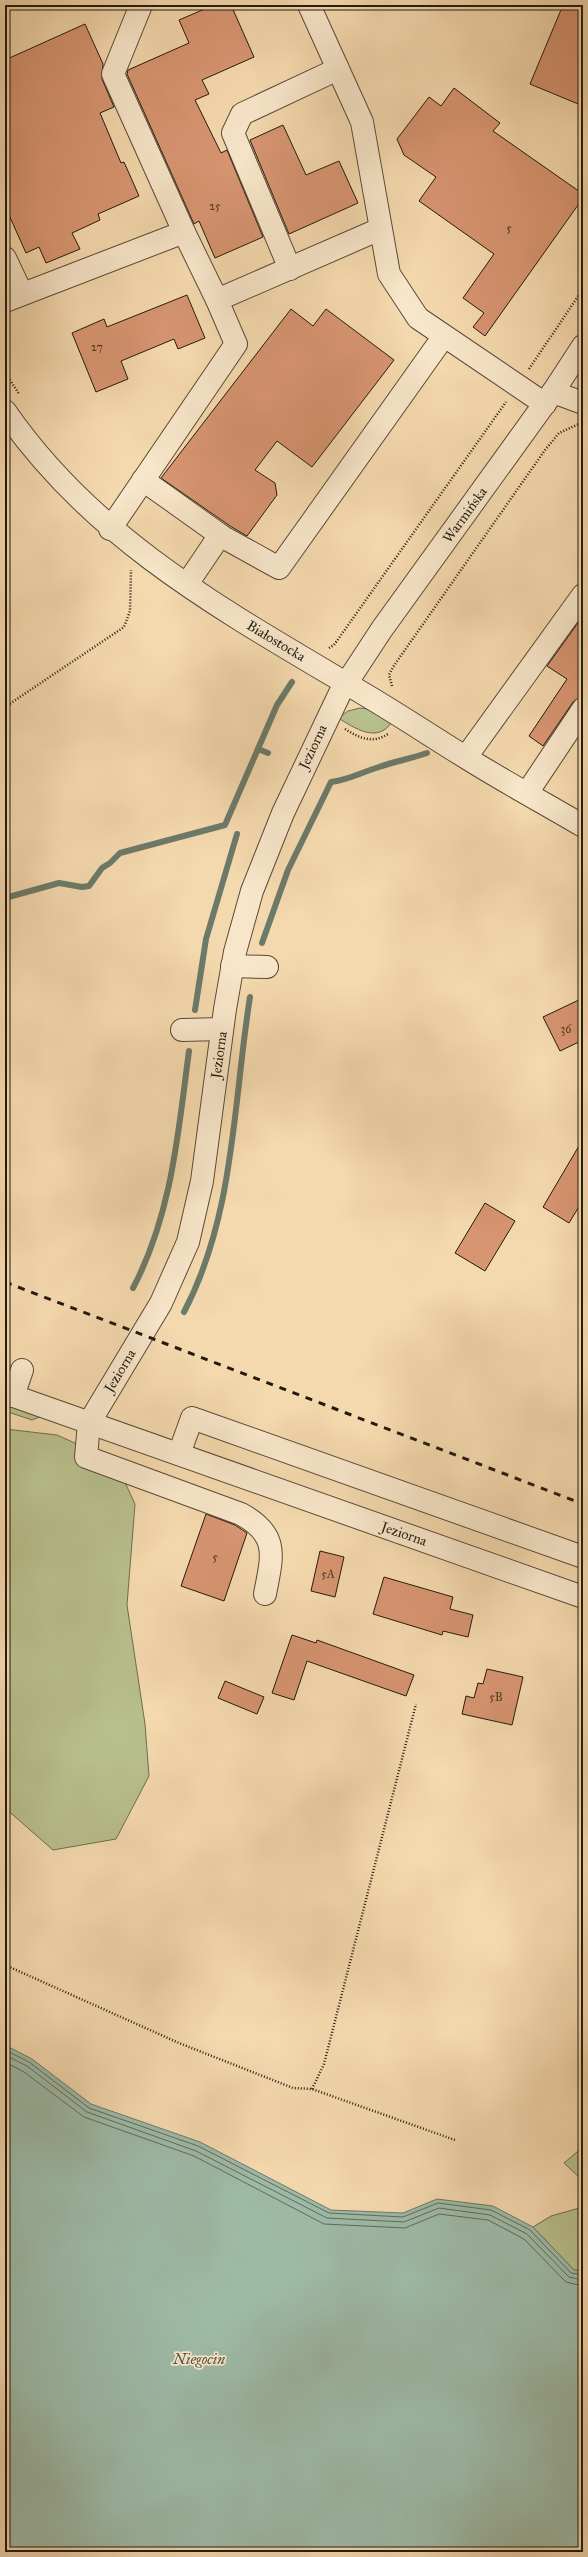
<svg xmlns="http://www.w3.org/2000/svg" width="588" height="2557" font-family="'IM FELL Great Primer',serif">
	<style>
		.green { fill: #b8c08d; stroke: #6e6d4e }
		.water { fill: #9dbaa7; stroke: #6c7a6a }
		.lines { fill: none; stroke-linecap: round; stroke-linejoin: round }
		.shore { stroke: #606a5a; stroke-width: 1 }
		.stream { stroke: #6c7a6a; stroke-width: 6 }
		.building { fill: #d79571; stroke: #231a0e }
		.minor-casing { stroke: #584a36; stroke-width: 24 }
		.path { stroke: #231a0e; stroke-width: 2.5; stroke-dasharray: 1 2; stroke-linecap: butt }
		.minor { stroke: #f8e6ca; stroke-width: 22 }
		.rail { stroke: #231a0e; stroke-width: 3; stroke-dasharray: 7 7; stroke-linecap: butt }
		.labels { text-anchor: middle; dominant-baseline: central; stroke-width: 3.5; stroke-linejoin: round; paint-order: stroke }
		.number-label { font-size: 12px; fill: #503927 }
		.street-label { font-size: 14px; fill: #231a0e; stroke: #f8e6ca }
		.water-label { font-size: 15px; font-style: italic; fill: #4e5244; stroke: #f8e6ca }
	</style>
	<rect width="100%" height="100%" fill="#f5d9ae"/>
	<filter id="stains"><feTurbulence type="fractalNoise" baseFrequency=".005" numOctaves="4"/><feColorMatrix values="0 0 0 0 .2 0 0 0 0 .09 0 0 0 0 .02 0 0 0 .5 -.17"/></filter>
	<radialGradient id="worn" r=".72"><stop offset=".6" stop-color="#630" stop-opacity="0"/><stop offset="1" stop-color="#630" stop-opacity=".3"/></radialGradient>
	<g class="green">
		<path d="M360 708 368 709 392 722C377 744 355 728 338 718L348 711Z"/>
		<polygon points="5,1403 42,1416 32,1420 5,1411"/>
		<polygon points="5,1429 57,1435 115,1461 135,1504 127,1605 145,1724 149,1776 116,1839 53,1850 5,1808"/>
		<polygon points="583,2147 583,2181 564,2163"/>
		<polygon points="583,2207 583,2271 574,2270 533,2227 551,2216"/>
	</g>
	<polygon class="water" points="5,2045 32,2059 91,2104 200,2142 331,2210 403,2213 437,2199 493,2206 533,2227 574,2270 583,2271 583,2552 5,2552"/>
	<g class="lines">
		<g class="shore">
			<polyline points="5,2050 29,2062 89,2108 198,2146 329,2213 403,2217 438,2203 491,2210 530,2230 571,2273 583,2275"/>
			<polyline points="5,2055 27,2066 87,2112 196,2151 327,2218 404,2222 439,2208 490,2215 527,2234 569,2277 583,2280"/>
			<polyline points="5,2062 24,2072 84,2117 194,2156 324,2224 405,2228 439,2214 488,2220 524,2239 566,2282 583,2286"/>
		</g>
		<g class="stream">
			<polyline points="258,749 268,753"/>
			<polyline points="5,898 59,883 82,887 89,886 102,868 110,863 120,853 225,825 277,705 292,682"/>
			<path d="M262 943 288 870 331 782C348 780 360 773 376 768 392 762 410 759 427 753"/>
			<polyline points="195,1010 206,939 237,834"/>
			<path d="M133 1288C172 1214 178 1133 189 1051"/>
			<path d="M184 1312C235 1215 233 1103 250 997"/>
		</g>
	</g>
	<g class="building">
		<polygon points="214,5 231,5 254,57 202,80 209,94 195,100 221,153 227,150 263,237 215,258 199,221 194,224 127,74 128,70 189,43 179,20"/>
		<polygon points="563,5 583,5 583,106 530,84"/>
		<polygon points="85,24 103,64 102,79 114,107 100,113 121,163 124,162 139,196 98,214 100,220 72,233 80,249 46,263 39,247 26,253 5,206 5,60"/>
		<polygon points="454,88 500,123 493,131 583,194 583,198 485,336 473,327 484,313 463,298 494,254 419,201 436,177 404,155 397,139 429,97 441,106"/>
		<polygon points="283,125 306,175 339,161 358,203 289,234 250,140"/>
		<polygon points="187,295 205,338 178,349 174,339 121,361 128,379 96,392 72,333 104,319 107,327"/>
		<polygon points="291,309 313,326 326,309 394,360 312,467 277,441 255,470 275,483 277,495 247,536 230,526 161,478"/>
		<polygon points="583,616 583,695 573,702 543,746 529,736 567,679 547,666"/>
		<polygon points="583,998 583,1040 560,1051 543,1017"/>
		<polygon points="583,1139 583,1200 569,1223 543,1207"/>
		<polygon points="485,1203 515,1221 485,1271 455,1253"/>
		<polygon points="206,1514 235,1525 247,1533 224,1601 181,1586"/>
		<polygon points="320,1551 344,1557 335,1597 311,1591"/>
		<polygon points="384,1577 453,1597 450,1609 473,1615 468,1637 443,1631 442,1635 373,1614"/>
		<polygon points="292,1635 316,1643 317,1640 414,1675 406,1696 307,1661 294,1700 272,1693"/>
		<polygon points="487,1669 523,1677 512,1725 462,1714 466,1696 474,1698 478,1683 483,1684"/>
		<polygon points="225,1681 264,1697 257,1714 218,1698"/>
	</g>
	<g class="lines">
		<defs>
			<g id="minor">
				<polyline points="141,5 113,74 184,232"/>
				<polyline points="309,5 362,122 389,274 418,318 545,404"/>
				<polyline points="5,258 22,294"/>
				<polyline points="290,269 233,133 242,114 338,69"/>
				<polyline points="5,301 184,232 217,300 380,229"/>
				<polyline points="553,392 583,403"/>
				<path d="M5 411C95 542 230 614 364 694 398 714 431 736 465 757 503 781 544 803 583 826"/>
				<polyline points="143,480 223,537 279,568 444,336"/>
				<polyline points="110,529 236,344 217,300"/>
				<polyline points="187,584 220,535"/>
				<polyline points="466,757 583,595"/>
				<polyline points="527,793 583,709"/>
				<polyline points="232,966 267,967"/>
				<polyline points="182,1030 222,1029"/>
				<polyline points="5,1393 583,1597"/>
				<polyline points="13,1396 22,1370"/>
				<polyline points="179,1454 192,1418 583,1557"/>
				<path d="M265 1594C272 1557 280 1535 241 1514L86 1457 89 1423 161 1303 188 1242 202 1181 225 1009 235 952 252 891 283 813 340 693 382 629 553 392 583 346"/>
			</g>
		</defs>
		<use href="#minor" class="minor-casing"/>
		<g class="path">
			<polyline points="529,369 583,289"/>
			<polyline points="5,372 19,394"/>
			<polyline points="329,648 334,645 506,402"/>
			<polyline points="392,686 389,675 393,667 545,450 559,433 579,424"/>
			<polyline points="5,707 124,627 130,611 131,570"/>
			<path d="M345 729C359 738 373 744 388 734"/>
			<polyline points="5,1965 179,2043 293,2088 312,2089 455,2140"/>
			<polyline points="312,2089 324,2064 416,1704"/>
		</g>
		<use href="#minor" class="minor"/>
		<polyline class="rail" points="5,1282 583,1504"/>
	</g>
	<g class="labels">
		<g class="number-label">
			<text x="215" y="206">25</text>
			<text x="509" y="228">5</text>
			<text x="97" y="347">27</text>
			<text x="566" y="1029">36</text>
			<text x="215" y="1557">5</text>
			<text x="328" y="1574">5A</text>
			<text x="496" y="1697">5B</text>
		</g>
		<g class="street-label">
			<text transform="translate(465 515) rotate(-54)">Warmińska</text>
			<text transform="translate(276 641) rotate(31)">Białostocka</text>
			<text transform="translate(313 747) rotate(-65)">Jeziorna</text>
			<text transform="translate(219 1055) rotate(-82)">Jeziorna</text>
			<text transform="translate(120 1371) rotate(-59)">Jeziorna</text>
			<text transform="translate(404 1534) rotate(19)">Jeziorna</text>
		</g>
		<g class="water-label">
			<text x="199" y="2359">Niegocin</text>
		</g>
	</g>
	<rect width="588" height="2557" fill="none" stroke="#f5d9ae" stroke-width="20"/>
	<rect x="6" y="6" width="576" height="2545" fill="none" stroke="#231a0e" stroke-width="2"/>
	<rect x="10" y="10" width="568" height="2537" fill="none" stroke="#231a0e"/>
	<rect width="100%" height="100%" filter="url(#stains)"/>
	<rect width="100%" height="100%" fill="url(#worn)"/>
</svg>
